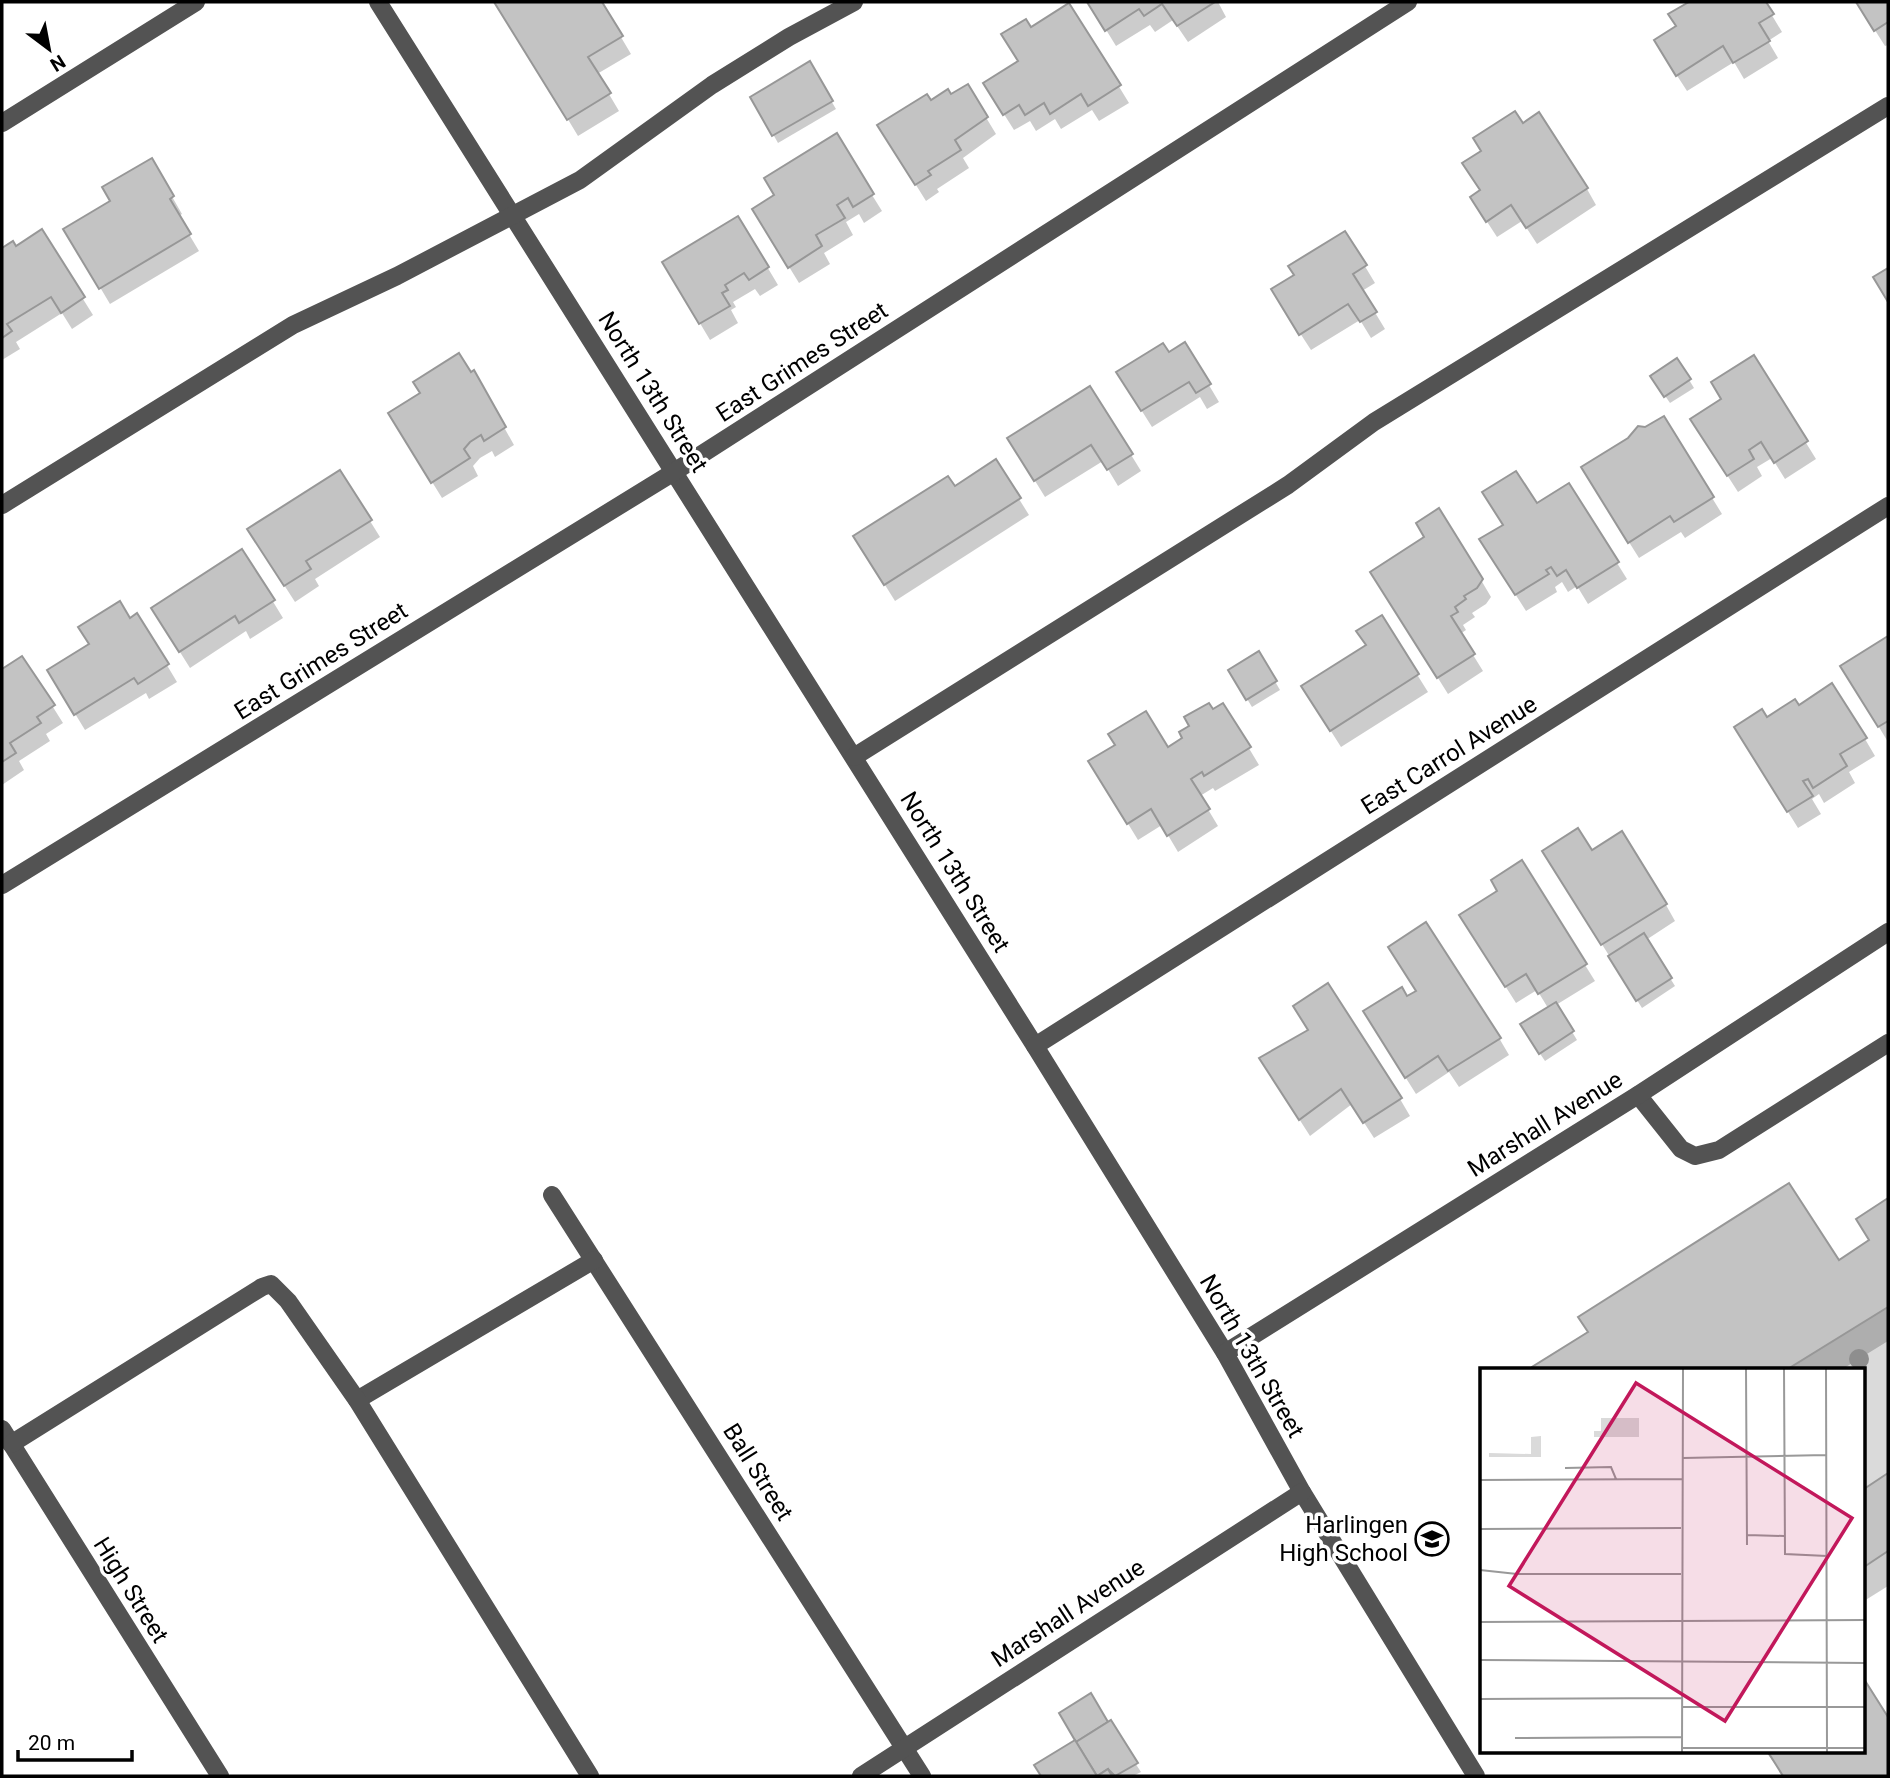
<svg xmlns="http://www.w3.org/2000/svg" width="1890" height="1778" font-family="Roboto,sans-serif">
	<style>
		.green { fill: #dadada }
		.shadow { fill: #0003 }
		.building { fill: #c3c3c3; stroke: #979797; stroke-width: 2 }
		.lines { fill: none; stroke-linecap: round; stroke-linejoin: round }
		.minor { stroke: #535353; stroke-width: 18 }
		.tree { fill: #8e8e8e }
		.labels { text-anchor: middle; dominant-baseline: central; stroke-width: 7; stroke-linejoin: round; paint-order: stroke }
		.street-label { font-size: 24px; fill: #000; stroke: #fff }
		.poi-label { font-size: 24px; fill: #000; stroke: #fff; text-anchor: end }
		.inset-road { fill: none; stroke: #999; stroke-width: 2 }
		.view { fill: #c2185b; fill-opacity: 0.15; stroke: #c2185b; stroke-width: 3.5 }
		.inset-edge { fill: none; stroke: #000; stroke-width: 3.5 }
	</style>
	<rect width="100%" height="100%" fill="#fff"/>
	<polygon class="green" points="1888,1307 1888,1473 1864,1489 1864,1370 1786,1370"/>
	<g class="shadow">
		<polygon points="497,2 600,2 631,54 597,74 619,111 578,136"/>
		<polygon points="1089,2 1218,2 1226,17 1188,42 1173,20 1155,32 1150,25 1116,46"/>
		<polygon points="1692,2 1764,2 1782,32 1768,41 1778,58 1744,79 1734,62 1687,91 1665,57 1678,27 1671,15"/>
		<polygon points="1857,2 1888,2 1888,45 1885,46"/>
		<polygon points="1069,5 1129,103 1099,121 1092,110 1061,129 1055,119 1036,131 1030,121 1014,130 995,100 1020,62 1031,29"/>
		<polygon points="809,64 836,109 778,143 752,97"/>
		<polygon points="967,86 996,134 963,158 969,168 937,189 939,192 926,201 889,142 930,103 950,97"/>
		<polygon points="151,160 182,214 178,216 199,251 110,304 66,230 112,202"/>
		<polygon points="1587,189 1596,205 1537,244 1522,221 1497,237 1482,214 1481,192"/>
		<polygon points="872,195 882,211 864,223 859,214 846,222 853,235 824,253 830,264 799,283 764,226 776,196"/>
		<polygon points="738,218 778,285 760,296 755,289 733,302 736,307 731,310 738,323 710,340 664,263"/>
		<polygon points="41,232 93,315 72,329 62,313 16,342 20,349 2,360 2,250 12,243 15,248"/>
		<polygon points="1345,233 1375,283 1362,291 1385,329 1371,338 1360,320 1311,350 1283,307 1296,276"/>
		<polygon points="1185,345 1219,402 1207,409 1200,397 1152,427 1128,389"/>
		<polygon points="1753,357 1816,459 1785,479 1772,458 1757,467 1762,476 1738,492 1702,436"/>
		<polygon points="1677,360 1694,388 1670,403 1657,384"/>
		<polygon points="473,372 514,445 495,457 492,451 480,458 473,466 478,476 442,498 400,430"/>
		<polygon points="1090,388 1141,471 1118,486 1103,461 1045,497 1019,455"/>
		<polygon points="1663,418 1722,514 1685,538 1681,532 1639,558 1593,485 1632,433"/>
		<polygon points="954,488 1019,499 1029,515 895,601 865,553"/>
		<polygon points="1536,505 1617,563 1627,579 1588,604 1577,586 1568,592 1562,582 1555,587 1557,592 1526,611 1491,556"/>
		<polygon points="370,521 380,537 315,579 319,586 295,602 259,546"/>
		<polygon points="242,551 283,618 250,639 246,631 190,668 163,625"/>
		<polygon points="1481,580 1491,597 1486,604 1472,613 1475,617 1463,625 1466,630 1460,634 1483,671 1448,694 1382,589"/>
		<polygon points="137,615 177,682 149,699 146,693 85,730 49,671"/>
		<polygon points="1381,617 1428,692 1341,747 1313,703 1367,646"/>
		<polygon points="1888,638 1888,742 1842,666"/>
		<polygon points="1259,654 1280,690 1252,707 1230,671"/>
		<polygon points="22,658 63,723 46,734 50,741 19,761 24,770 2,785 2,671"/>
		<polygon points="1223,705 1259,765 1215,791 1213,788 1200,796 1218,826 1178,852 1162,825 1138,840 1100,778 1168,749"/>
		<polygon points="1798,707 1865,739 1875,756 1849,772 1855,783 1824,803 1819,794 1812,799 1821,814 1798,828 1746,744 1766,719"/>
		<polygon points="1591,852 1666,905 1675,921 1646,940 1675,986 1642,1008 1554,868"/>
		<polygon points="1471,932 1585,965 1595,981 1556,1005 1577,1040 1545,1061 1526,1033 1548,1008 1537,990 1516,1003"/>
		<polygon points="1417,992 1499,1038 1509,1055 1459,1087 1449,1072 1416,1094 1375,1029"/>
		<polygon points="1271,1075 1400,1099 1410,1116 1374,1138 1352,1104 1310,1136"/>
		<polygon points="1888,1200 1888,1341 1841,1370 1534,1368 1838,1262 1871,1241 1858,1219"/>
		<polygon points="1888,1475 1888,1586 1864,1601 1864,1491"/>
		<polygon points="1864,1682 1888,1720 1888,1776 1784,1776 1766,1752 1864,1752"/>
		<polygon points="1091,1696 1141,1772 1133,1776 1043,1776 1037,1765 1074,1743"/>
	</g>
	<g class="building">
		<polygon points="494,2 602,2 623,36 588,57 611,93 567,120"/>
		<polygon points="1087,2 1215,2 1177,26 1162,4 1144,16 1139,9 1105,31"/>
		<polygon points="1689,2 1766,2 1774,14 1759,23 1770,41 1733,63 1723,46 1676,76 1654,40 1676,26 1668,14"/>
		<polygon points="1856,2 1888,2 1888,22 1874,31"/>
		<polygon points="1069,3 1121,85 1088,106 1081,94 1050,114 1044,103 1025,115 1019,105 1003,115 983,83 1018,61 1001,34 1026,19 1031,27"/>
		<polygon points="810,61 833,101 772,136 750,97"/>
		<polygon points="968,84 988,117 955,140 961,150 928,171 931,175 915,185 877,125 927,94 931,100 948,89 951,94"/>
		<polygon points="1515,111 1523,123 1539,112 1588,188 1526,228 1511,205 1486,222 1470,197 1480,190 1462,163 1481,151 1473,138"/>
		<polygon points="837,133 874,194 853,207 848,198 837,205 845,218 816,235 822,246 788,268 752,209 774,195 764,178"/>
		<polygon points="152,158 174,196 170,199 191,234 99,289 63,229 110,201 102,187"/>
		<polygon points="738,216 769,267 749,280 744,273 725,285 728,290 722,293 730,306 699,324 662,262"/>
		<polygon points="42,229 85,297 61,313 51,297 7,324 12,331 2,338 2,248 13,241 16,246"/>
		<polygon points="1345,231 1367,265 1353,274 1377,312 1360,322 1348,304 1299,335 1271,289 1294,275 1288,266"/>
		<polygon points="1888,268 1888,302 1873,277"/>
		<polygon points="1185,342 1211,384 1196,393 1189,382 1141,411 1116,372 1163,343 1169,352"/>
		<polygon points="459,353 471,372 474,370 506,427 484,441 481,435 470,442 464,449 470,458 431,483 388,413 420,393 413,382"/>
		<polygon points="1754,355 1808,441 1774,463 1761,442 1749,450 1754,459 1727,476 1690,419 1721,399 1711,382"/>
		<polygon points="1677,358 1691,379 1664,397 1650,376"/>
		<polygon points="1090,386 1133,454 1107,470 1091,445 1034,481 1007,438"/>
		<polygon points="1664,416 1714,497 1674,522 1670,516 1628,543 1581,467 1628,438 1638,426 1645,427"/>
		<polygon points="996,459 1021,498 884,585 853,536 948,476 955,486"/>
		<polygon points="340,470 372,520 306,561 311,569 284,586 247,529"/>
		<polygon points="1516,471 1537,503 1569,483 1619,562 1577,588 1566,570 1557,576 1551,567 1546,570 1549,574 1515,595 1479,539 1503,525 1482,492"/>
		<polygon points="1439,508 1483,579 1477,588 1464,596 1466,599 1455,607 1458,612 1451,616 1475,654 1437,678 1370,572 1424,537 1416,523"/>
		<polygon points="242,549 275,600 239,623 235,616 179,652 151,608"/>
		<polygon points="120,601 130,618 137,613 169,664 138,684 134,678 74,715 47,670 89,644 78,627"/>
		<polygon points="1382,615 1419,674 1330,731 1301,686 1366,645 1356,631"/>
		<polygon points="1888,636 1888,721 1878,727 1840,666"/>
		<polygon points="1259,651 1277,681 1246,700 1228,670"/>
		<polygon points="22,656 55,705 37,717 41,723 10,743 16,753 2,762 2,669"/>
		<polygon points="1832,683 1867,738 1840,754 1847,766 1813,788 1808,779 1803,781 1813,796 1787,812 1734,727 1762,709 1767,717 1795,699 1799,705"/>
		<polygon points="1209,703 1213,709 1223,703 1251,747 1204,776 1202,772 1191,779 1210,809 1167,836 1151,809 1127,824 1088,761 1115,745 1108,734 1146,711 1168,747 1182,738 1179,732 1189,726 1184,717"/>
		<polygon points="1578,828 1592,850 1622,831 1667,904 1601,945 1542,851"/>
		<polygon points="1522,860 1587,964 1538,994 1526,974 1505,987 1459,915 1497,891 1491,880"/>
		<polygon points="1426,922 1501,1038 1448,1071 1438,1056 1405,1078 1363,1011 1402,987 1407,996 1416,991 1388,947"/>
		<polygon points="1644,933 1672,978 1636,1001 1608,956"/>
		<polygon points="1328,983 1402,1098 1363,1123 1341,1089 1299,1120 1259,1058 1308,1030 1293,1006"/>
		<polygon points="1556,1002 1574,1031 1539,1054 1520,1024"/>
		<polygon points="1789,1183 1839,1260 1869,1240 1856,1219 1888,1198 1888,1307 1786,1370 1533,1370 1532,1367 1588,1332 1578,1317"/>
		<polygon points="1888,1473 1888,1551 1864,1567 1864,1489"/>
		<polygon points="1864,1679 1888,1717 1888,1776 1783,1776 1768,1752 1864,1752"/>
		<polygon points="1091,1693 1108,1722 1076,1742 1059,1713"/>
		<polygon points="1111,1720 1138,1763 1115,1776 1108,1769 1097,1776 1076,1742"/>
		<polygon points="1075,1740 1097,1776 1108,1769 1112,1776 1041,1776 1034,1765"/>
	</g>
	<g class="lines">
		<g class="minor">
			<polyline points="378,2 1035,1046 1225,1353 1302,1492 1476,1776"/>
			<polyline points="2,123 196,2"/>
			<polyline points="2,505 293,325 397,276 580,180 712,85 789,37 854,2"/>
			<polyline points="854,757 1288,485 1374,422 1888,106"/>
			<polyline points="2,885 674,472 1408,2"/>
			<polyline points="1035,1046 1888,506"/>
			<polyline points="1638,1095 1681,1149 1695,1156 1719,1150 1888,1043"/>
			<polyline points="552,1195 922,1776"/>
			<polyline points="1225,1353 1638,1095 1888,932"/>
			<polyline points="357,1400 594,1260"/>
			<polyline points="2,1429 220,1776"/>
			<polyline points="11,1444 262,1287 271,1284 288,1301 357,1400 590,1776"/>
			<polyline points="861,1776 1302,1492"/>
		</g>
	</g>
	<circle class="tree" cx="1859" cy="1359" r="10"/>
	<defs>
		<symbol id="school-ring" viewBox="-11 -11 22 22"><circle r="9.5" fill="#fff" stroke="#000" stroke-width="1.5"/><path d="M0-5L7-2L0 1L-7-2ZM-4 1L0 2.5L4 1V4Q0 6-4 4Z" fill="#000"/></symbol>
	</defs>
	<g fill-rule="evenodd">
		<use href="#school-ring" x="1413" y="1520" width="38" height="38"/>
	</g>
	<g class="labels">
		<g class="street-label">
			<text transform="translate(802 362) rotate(-33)">East Grimes Street</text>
			<text transform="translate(653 392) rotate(58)">North 13th Street</text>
			<text transform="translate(321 661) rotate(-32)">East Grimes Street</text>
			<text transform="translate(1449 755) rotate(-32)">East Carrol Avenue</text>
			<text transform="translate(955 872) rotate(58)">North 13th Street</text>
			<text transform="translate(1545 1124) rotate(-32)">Marshall Avenue</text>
			<text transform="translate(1252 1356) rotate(60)">North 13th Street</text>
			<text transform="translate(758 1472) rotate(58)">Ball Street</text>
			<text transform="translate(131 1590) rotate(58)">High Street</text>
			<text transform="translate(1068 1613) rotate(-33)">Marshall Avenue</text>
		</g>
		<g class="poi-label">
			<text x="1408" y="1525">Harlingen<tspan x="1408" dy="28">High School</tspan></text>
		</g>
	</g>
	<g transform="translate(1480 1368)">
		<rect width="385" height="385" fill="#fff"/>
		<path d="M121 50H159V69H114V63H121ZM61 68V89H9V85L51 86V69Z" fill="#dadada"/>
		<path class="inset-road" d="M266 1 267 177M304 1 305 186 347 188M346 1 347 384M203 90 346 87M85 100 131 99 136 111M0 112 202 111M0 161 201 160M267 167 304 168M0 202 37 206H201M0 254 385 252M0 292 385 295M0 331 202 330M202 339H385M35 370 202 369M202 380H385M202 384 203 1"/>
		<path class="view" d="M156 15 372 150 245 353 29 218Z"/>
		<rect width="385" height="385" class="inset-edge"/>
	</g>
	<rect width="1890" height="1778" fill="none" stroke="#000000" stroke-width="7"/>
	<g transform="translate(49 49) rotate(148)" stroke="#ffffff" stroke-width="5" paint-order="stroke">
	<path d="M0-5L12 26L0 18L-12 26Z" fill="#000000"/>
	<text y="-10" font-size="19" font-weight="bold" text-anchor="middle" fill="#000000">N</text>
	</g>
	<path d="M18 1750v10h114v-10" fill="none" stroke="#000000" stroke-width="3.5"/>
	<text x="28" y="1750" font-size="21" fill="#000000" stroke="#ffffff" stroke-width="5" paint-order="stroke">20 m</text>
</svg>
